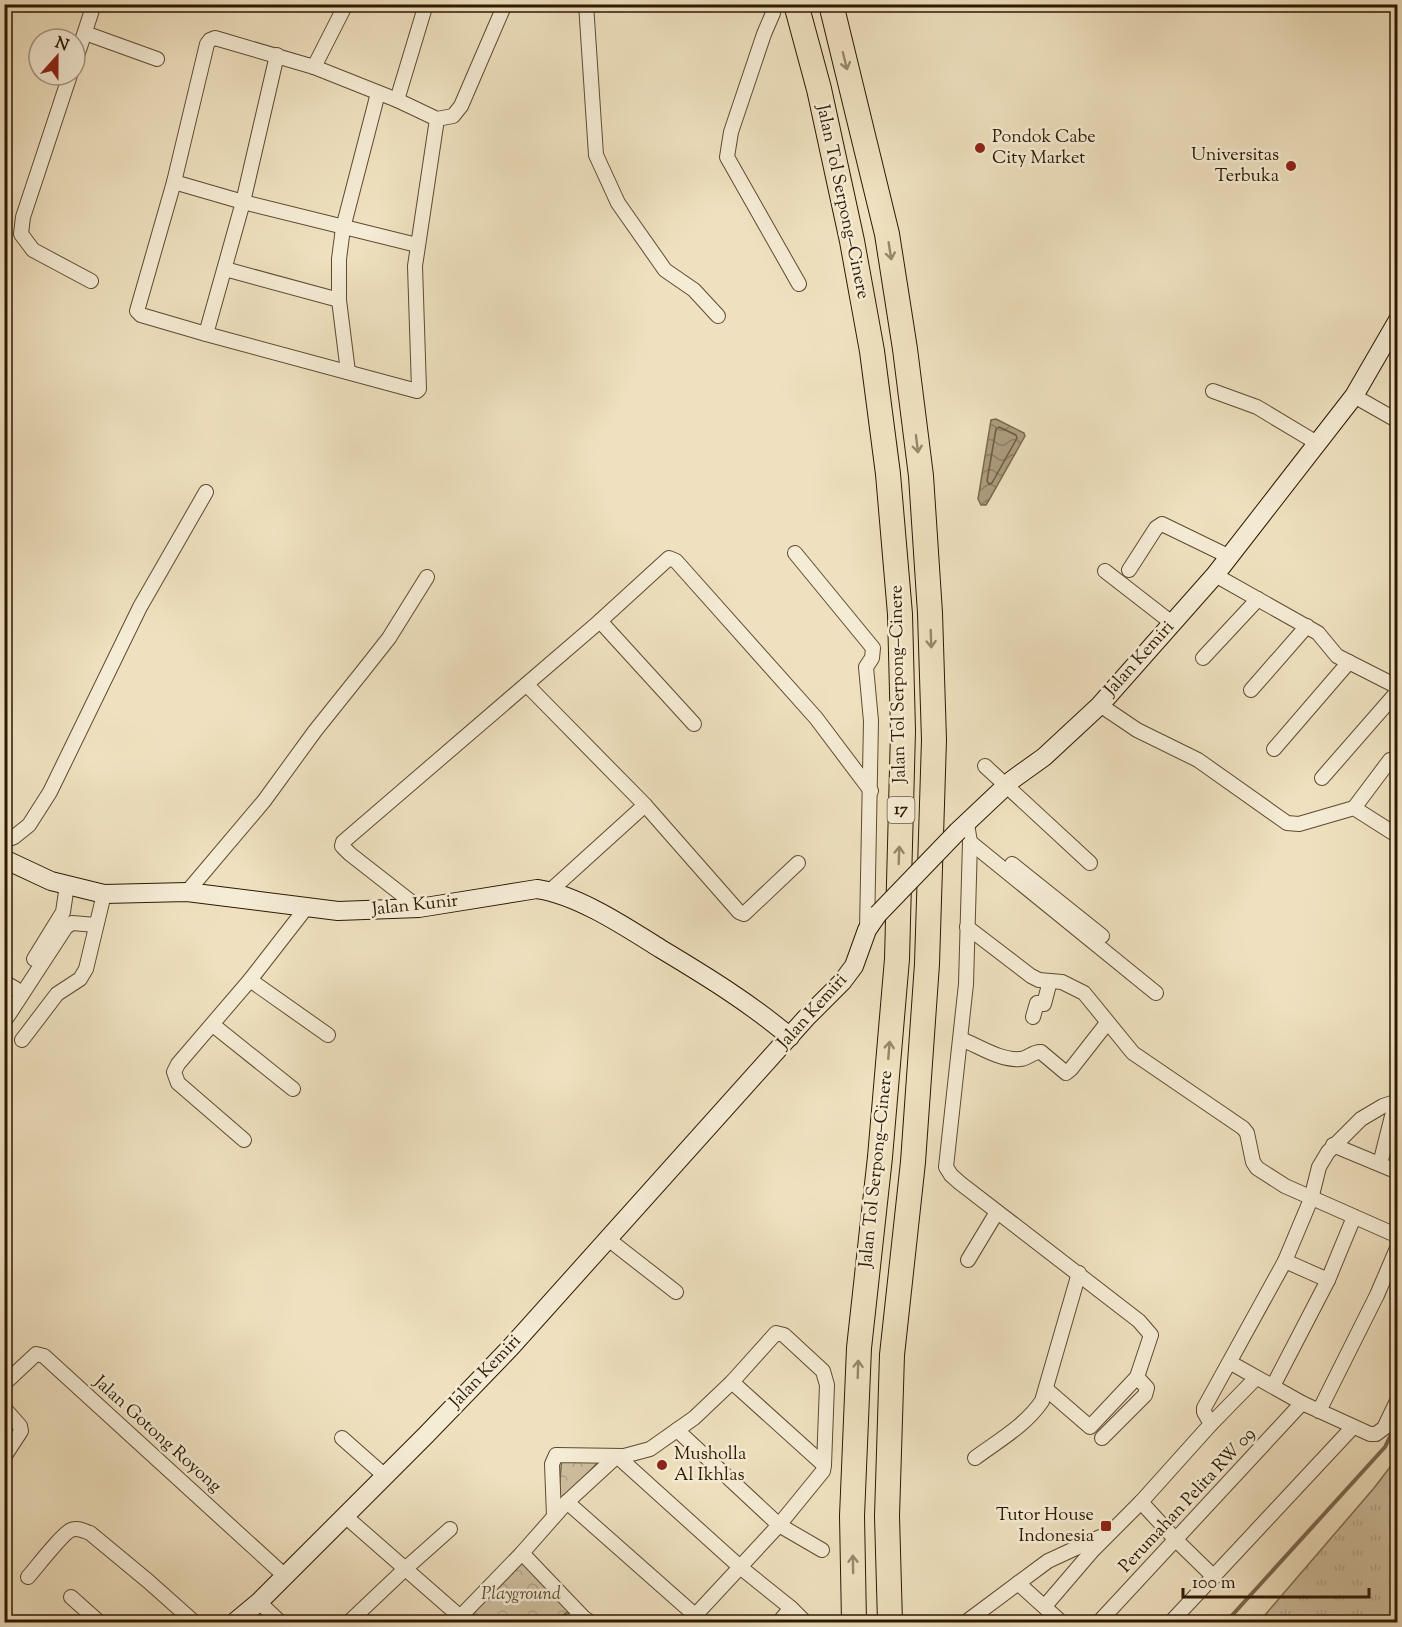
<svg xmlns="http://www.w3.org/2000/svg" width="1402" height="1627" font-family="'Sorts Mill Goudy',serif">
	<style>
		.grass { fill: url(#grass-tufts); stroke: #7e6c50; stroke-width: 1.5 }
		.park { fill: url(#park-crowns); stroke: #7e6c50; stroke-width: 1.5 }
		.water { fill: url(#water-waves); stroke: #7a684d; stroke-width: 1.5 }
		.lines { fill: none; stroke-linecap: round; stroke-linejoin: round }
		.shore { stroke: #6d5a40; stroke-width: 1.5 }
		.stream { stroke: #7a684d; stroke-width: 4 }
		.street-casing { stroke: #5e4a31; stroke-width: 16 }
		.secondary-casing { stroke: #2d1802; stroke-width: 20 }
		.highway-casing { stroke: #2d1802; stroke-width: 26 }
		.street { stroke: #f5ecd5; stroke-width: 14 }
		.secondary { stroke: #f5ecd5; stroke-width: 18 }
		.highway { stroke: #efe1bf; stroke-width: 24 }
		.secondary-bridge-casing { stroke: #2d1802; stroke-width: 20; stroke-linecap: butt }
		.secondary-bridge { stroke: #f5ecd5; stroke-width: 18 }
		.oneway { stroke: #98876a }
		.poi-dot { fill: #8f2418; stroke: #f5ecd5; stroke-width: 2 }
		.labels { text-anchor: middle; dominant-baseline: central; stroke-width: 5; stroke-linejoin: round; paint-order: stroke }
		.shield { fill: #f5ecd5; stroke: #695841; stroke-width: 1.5 }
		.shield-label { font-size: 16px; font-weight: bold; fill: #2d1802 }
		.poi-label { font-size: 18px; fill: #2d1802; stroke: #f5ecd5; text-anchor: start }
		.street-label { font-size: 18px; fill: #2d1802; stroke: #f5ecd5 }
		.park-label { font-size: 18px; font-style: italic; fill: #5d4a31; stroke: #f5ecd5 }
	</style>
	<defs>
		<pattern id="grass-tufts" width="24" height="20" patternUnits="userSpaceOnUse" patternTransform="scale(1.5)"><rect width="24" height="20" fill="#cebf9f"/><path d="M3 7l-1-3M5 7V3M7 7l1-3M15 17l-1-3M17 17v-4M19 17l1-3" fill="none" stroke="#b1a387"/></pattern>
		<pattern id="park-crowns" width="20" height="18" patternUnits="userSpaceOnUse" patternTransform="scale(1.5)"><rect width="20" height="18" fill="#cebf9f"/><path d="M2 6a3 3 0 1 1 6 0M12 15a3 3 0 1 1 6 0" fill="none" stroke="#b1a387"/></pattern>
		<pattern id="water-waves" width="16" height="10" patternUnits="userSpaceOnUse" patternTransform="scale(1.5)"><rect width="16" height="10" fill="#ad9d7f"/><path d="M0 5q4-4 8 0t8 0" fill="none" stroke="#8d7f66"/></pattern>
	</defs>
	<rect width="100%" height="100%" fill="#efe1bf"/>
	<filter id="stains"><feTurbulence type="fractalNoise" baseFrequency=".00333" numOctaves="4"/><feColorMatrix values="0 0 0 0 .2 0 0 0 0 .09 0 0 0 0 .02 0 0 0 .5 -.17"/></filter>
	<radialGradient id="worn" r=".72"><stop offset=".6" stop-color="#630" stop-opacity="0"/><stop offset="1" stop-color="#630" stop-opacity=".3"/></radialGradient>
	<polygon class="grass" points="1397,1458 1397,1622 1259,1622 1374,1488"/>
	<g class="park">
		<polygon points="562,1456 602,1458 558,1505"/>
		<path d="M518 1558 571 1610C548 1627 507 1622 480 1622L472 1612Z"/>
	</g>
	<polygon class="water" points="996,419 1024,433 1025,436 989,500 986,505 981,505 978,499 991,420"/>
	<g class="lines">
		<polygon class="shore" points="999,427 1016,435 1017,438 992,483 989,484 987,481 996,429"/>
		<polyline class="stream" points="1226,1622 1385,1447 1398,1420"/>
		<defs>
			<g id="street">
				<polyline points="586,4 596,155 618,203 665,270 694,290 718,316"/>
				<polyline points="770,4 773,13 764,34 731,132 727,157 799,284"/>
				<polyline points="85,33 157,59"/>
				<polyline points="75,62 94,4"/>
				<polyline points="314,67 346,4"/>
				<polyline points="70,75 23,217 21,234 33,250 91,281"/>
				<polyline points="397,100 426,4"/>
				<polyline points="437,119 415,266 419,389 417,391 206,334 141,315 137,311 174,182 207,44 210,40 215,38 314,67 397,100 437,119 453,116 461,106 505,4"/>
				<polyline points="174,182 243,202 277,55"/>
				<polyline points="225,269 339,300"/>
				<polyline points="206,334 243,202 417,245"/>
				<polyline points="348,372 339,300 339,259 343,228 378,93"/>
				<polyline points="1213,391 1257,407 1317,443"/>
				<polyline points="1354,396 1398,421"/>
				<polyline points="795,553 873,648 872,658 866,667 871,721 867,930"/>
				<polyline points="1129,570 1156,528 1162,524 1230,557"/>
				<polyline points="1105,571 1172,623"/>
				<polyline points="1215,575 1318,633 1337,656 1398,687"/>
				<polyline points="600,621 694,724"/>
				<polyline points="1203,658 1258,599"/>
				<polyline points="527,685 645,805 739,912 744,914 798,863"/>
				<polyline points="1251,690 1307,626"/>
				<polyline points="1100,705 1137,730 1198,760 1287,823 1299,824 1354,808 1398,836"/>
				<polyline points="1274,749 1349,662"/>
				<polyline points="985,766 1090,863"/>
				<polyline points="1322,778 1398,691"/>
				<polyline points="1354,808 1390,760"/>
				<polyline points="967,824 970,842 966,984 946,1167 951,1175 960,1183 1139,1321 1151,1335 1137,1377 1090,1427 1046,1389"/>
				<polyline points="4,841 14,837 29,825 50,792 140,607 206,492"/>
				<polyline points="970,842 1156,993"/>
				<polyline points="1012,864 1102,936"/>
				<polyline points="550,891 645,805"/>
				<polyline points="187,892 264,801 315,731 363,671 389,638 427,577"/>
				<polyline points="419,908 350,854 342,846 343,842 600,621 669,558 676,561 816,718 871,791"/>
				<polyline points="967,927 1031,976 1039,980 1062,982 1084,993 1133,1053 1243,1128 1247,1133 1253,1162 1257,1168 1285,1186 1398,1236"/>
				<polyline points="34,959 63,912 67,885"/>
				<polyline points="250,980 328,1035"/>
				<polyline points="4,982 16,989"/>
				<polyline points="1033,1017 1037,1003 1044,1004 1050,981"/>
				<polyline points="4,1022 66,927 72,923 96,925"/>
				<polyline points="213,1025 293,1089"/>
				<path d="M961 1039C979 1046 1001 1061 1020 1059 1028 1059 1033 1051 1041 1052L1066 1073 1071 1069 1107 1023"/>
				<polyline points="22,1040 57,994 80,979 86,969 104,894"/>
				<polyline points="244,1140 178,1083 174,1072 178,1064 250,980 306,908"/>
				<polyline points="1333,1145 1398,1172"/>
				<polyline points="1380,1164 1392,1116 1398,1103"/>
				<polyline points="608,1239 676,1292"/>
				<polyline points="968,1260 997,1212"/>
				<polyline points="1285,1261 1328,1280"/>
				<polyline points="1231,1363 1302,1403 1370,1434 1376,1434 1384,1428 1398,1399"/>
				<polyline points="4,1384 36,1354 44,1356 285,1576"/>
				<polyline points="1273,1386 1328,1280 1354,1217"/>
				<polyline points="4,1408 20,1426 21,1431 4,1457"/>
				<polyline points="1319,1411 1377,1295 1398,1246"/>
				<polyline points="1211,1424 1204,1412 1204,1408 1285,1261 1311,1199 1319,1167 1328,1152 1361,1119 1383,1106 1398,1101"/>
				<polyline points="677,1430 779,1525 822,1550"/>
				<polyline points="342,1438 385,1476"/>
				<polyline points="1102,1438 1145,1395 1147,1388 1137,1377"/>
				<path d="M975 1458C998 1441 1026 1425 1042 1401L1079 1273"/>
				<polyline points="567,1502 696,1616"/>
				<polyline points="1141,1502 1176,1540 1214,1577"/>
				<polyline points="345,1516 465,1621"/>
				<polyline points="554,1516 552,1464 556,1455 624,1456 650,1449 694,1418 732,1382 776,1333 784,1335 823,1371 827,1385 824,1465"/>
				<polyline points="522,1553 584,1618"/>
				<path d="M28 1577C36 1568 63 1533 71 1530 77 1527 84 1531 90 1533L148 1581 194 1622"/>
				<polyline points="1018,1583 1061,1622"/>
				<polyline points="71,1597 99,1622"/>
				<polyline points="259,1602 280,1622"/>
				<polyline points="1045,1606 1093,1550 1141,1502 1211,1424 1256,1378"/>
				<polyline points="349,1622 405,1569 450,1529"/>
				<polyline points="452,1622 460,1617 522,1553 567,1502 617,1456 740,1567 791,1608 805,1622"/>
				<polyline points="565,1622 584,1618 589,1621"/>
				<polyline points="689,1622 779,1525 823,1471 824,1465 732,1382"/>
				<polyline points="779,1622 791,1608"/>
				<polyline points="966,1622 1048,1561 1100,1537"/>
				<polyline points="1099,1622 1302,1403"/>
				<polyline points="1171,1622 1353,1427"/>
			</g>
			<g id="secondary">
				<polyline points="958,831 1012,780 1044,757 1100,705 1215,575 1354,396 1398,320"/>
				<path d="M4 859 51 881 104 894 187 892 338 911 419 908 537 889C578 895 626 927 661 949 706 976 750 1003 790 1037"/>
				<polyline points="235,1622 259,1602 426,1435 510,1348 806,1018 842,982 854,966 867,930 878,914"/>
			</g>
			<g id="highway">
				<polyline points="796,4 819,89 852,241 872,351 888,474 900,614 903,731 897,959 880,1157 859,1348 852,1516 854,1622"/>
				<polyline points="831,4 887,234 905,349 921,476 930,613 934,740 927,964 913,1162 892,1355 887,1516 890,1622"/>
			</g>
		</defs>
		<use href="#street" class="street-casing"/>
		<use href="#secondary" class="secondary-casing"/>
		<use href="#highway" class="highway-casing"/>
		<use href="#street" class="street"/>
		<use href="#secondary" class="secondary"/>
		<use href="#highway" class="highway"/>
		<defs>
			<polyline id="secondary-bridge" points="878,914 958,831"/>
		</defs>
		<use href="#secondary-bridge" class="secondary-bridge-casing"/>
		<use href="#secondary-bridge" class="secondary-bridge"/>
	</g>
	<defs><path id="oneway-shaft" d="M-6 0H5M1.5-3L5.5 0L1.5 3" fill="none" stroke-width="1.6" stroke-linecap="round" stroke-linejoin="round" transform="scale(1.5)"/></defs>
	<g class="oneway">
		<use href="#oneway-shaft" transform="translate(845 61) rotate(76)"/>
		<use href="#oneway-shaft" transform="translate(890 251) rotate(81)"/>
		<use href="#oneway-shaft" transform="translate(917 444) rotate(83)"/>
		<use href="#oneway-shaft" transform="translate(931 639) rotate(88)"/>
		<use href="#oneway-shaft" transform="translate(899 855) rotate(-88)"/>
		<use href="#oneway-shaft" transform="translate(889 1050) rotate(-85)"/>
		<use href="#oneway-shaft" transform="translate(858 1369) rotate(-88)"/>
		<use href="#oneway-shaft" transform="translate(853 1564) rotate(-91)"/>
	</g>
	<g class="poi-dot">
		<circle cx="980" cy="148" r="6"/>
		<circle cx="1291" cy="166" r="6"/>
		<circle cx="662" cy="1465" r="6"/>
		<rect x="1100" y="1520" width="12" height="12" rx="3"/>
	</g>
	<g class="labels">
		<rect class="shield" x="887.5" y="797" width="27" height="26" rx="4.5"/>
		<g class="shield-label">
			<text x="901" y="810">17</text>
		</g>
		<g class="poi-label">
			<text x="992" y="138">Pondok Cabe<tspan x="992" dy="21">City Market</tspan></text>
			<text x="1279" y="156" text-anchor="end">Universitas<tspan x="1279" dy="21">Terbuka</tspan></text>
			<text x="674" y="1455">Musholla<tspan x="674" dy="21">Al Ikhlas</tspan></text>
			<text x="1094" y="1516" text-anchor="end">Tutor House<tspan x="1094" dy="21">Indonesia</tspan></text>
		</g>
		<g class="street-label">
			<text transform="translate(842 202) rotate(78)">Jalan Tol Serpong–Cinere</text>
			<text transform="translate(1140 659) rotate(-48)">Jalan Kemiri</text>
			<text transform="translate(899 684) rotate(-91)">Jalan Tol Serpong–Cinere</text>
			<text transform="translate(415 906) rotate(-6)">Jalan Kunir</text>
			<text transform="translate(813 1012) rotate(-48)">Jalan Kemiri</text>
			<text transform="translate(877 1169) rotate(-84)">Jalan Tol Serpong–Cinere</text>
			<text transform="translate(486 1372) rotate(-46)">Jalan Kemiri</text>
			<text transform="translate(157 1435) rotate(42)">Jalan Gotong Royong</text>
			<text transform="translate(1188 1501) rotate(-47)">Perumahan Pelita RW 09</text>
		</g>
		<g class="park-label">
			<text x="521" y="1595">Playground</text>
		</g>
	</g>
	<rect width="1402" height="1627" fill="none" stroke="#efe1bf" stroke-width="24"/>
	<rect x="6" y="6" width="1390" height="1615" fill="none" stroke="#2d1802" stroke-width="3"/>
	<rect x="12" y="12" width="1378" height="1603" fill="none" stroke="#2d1802" stroke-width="1.5"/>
	<g transform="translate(57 57) rotate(21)"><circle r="28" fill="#f5ecd5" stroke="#a59781" stroke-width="1.5"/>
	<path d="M0-4.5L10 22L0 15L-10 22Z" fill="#8f2418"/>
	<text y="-9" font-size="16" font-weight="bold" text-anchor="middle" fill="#2d1802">N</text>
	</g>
	<path d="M1183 1588v9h186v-9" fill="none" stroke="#2d1802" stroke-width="3"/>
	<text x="1192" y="1588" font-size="18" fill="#2d1802" stroke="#f5ecd5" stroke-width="4.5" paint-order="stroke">100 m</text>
	<rect width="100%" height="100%" filter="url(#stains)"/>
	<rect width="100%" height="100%" fill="url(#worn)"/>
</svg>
